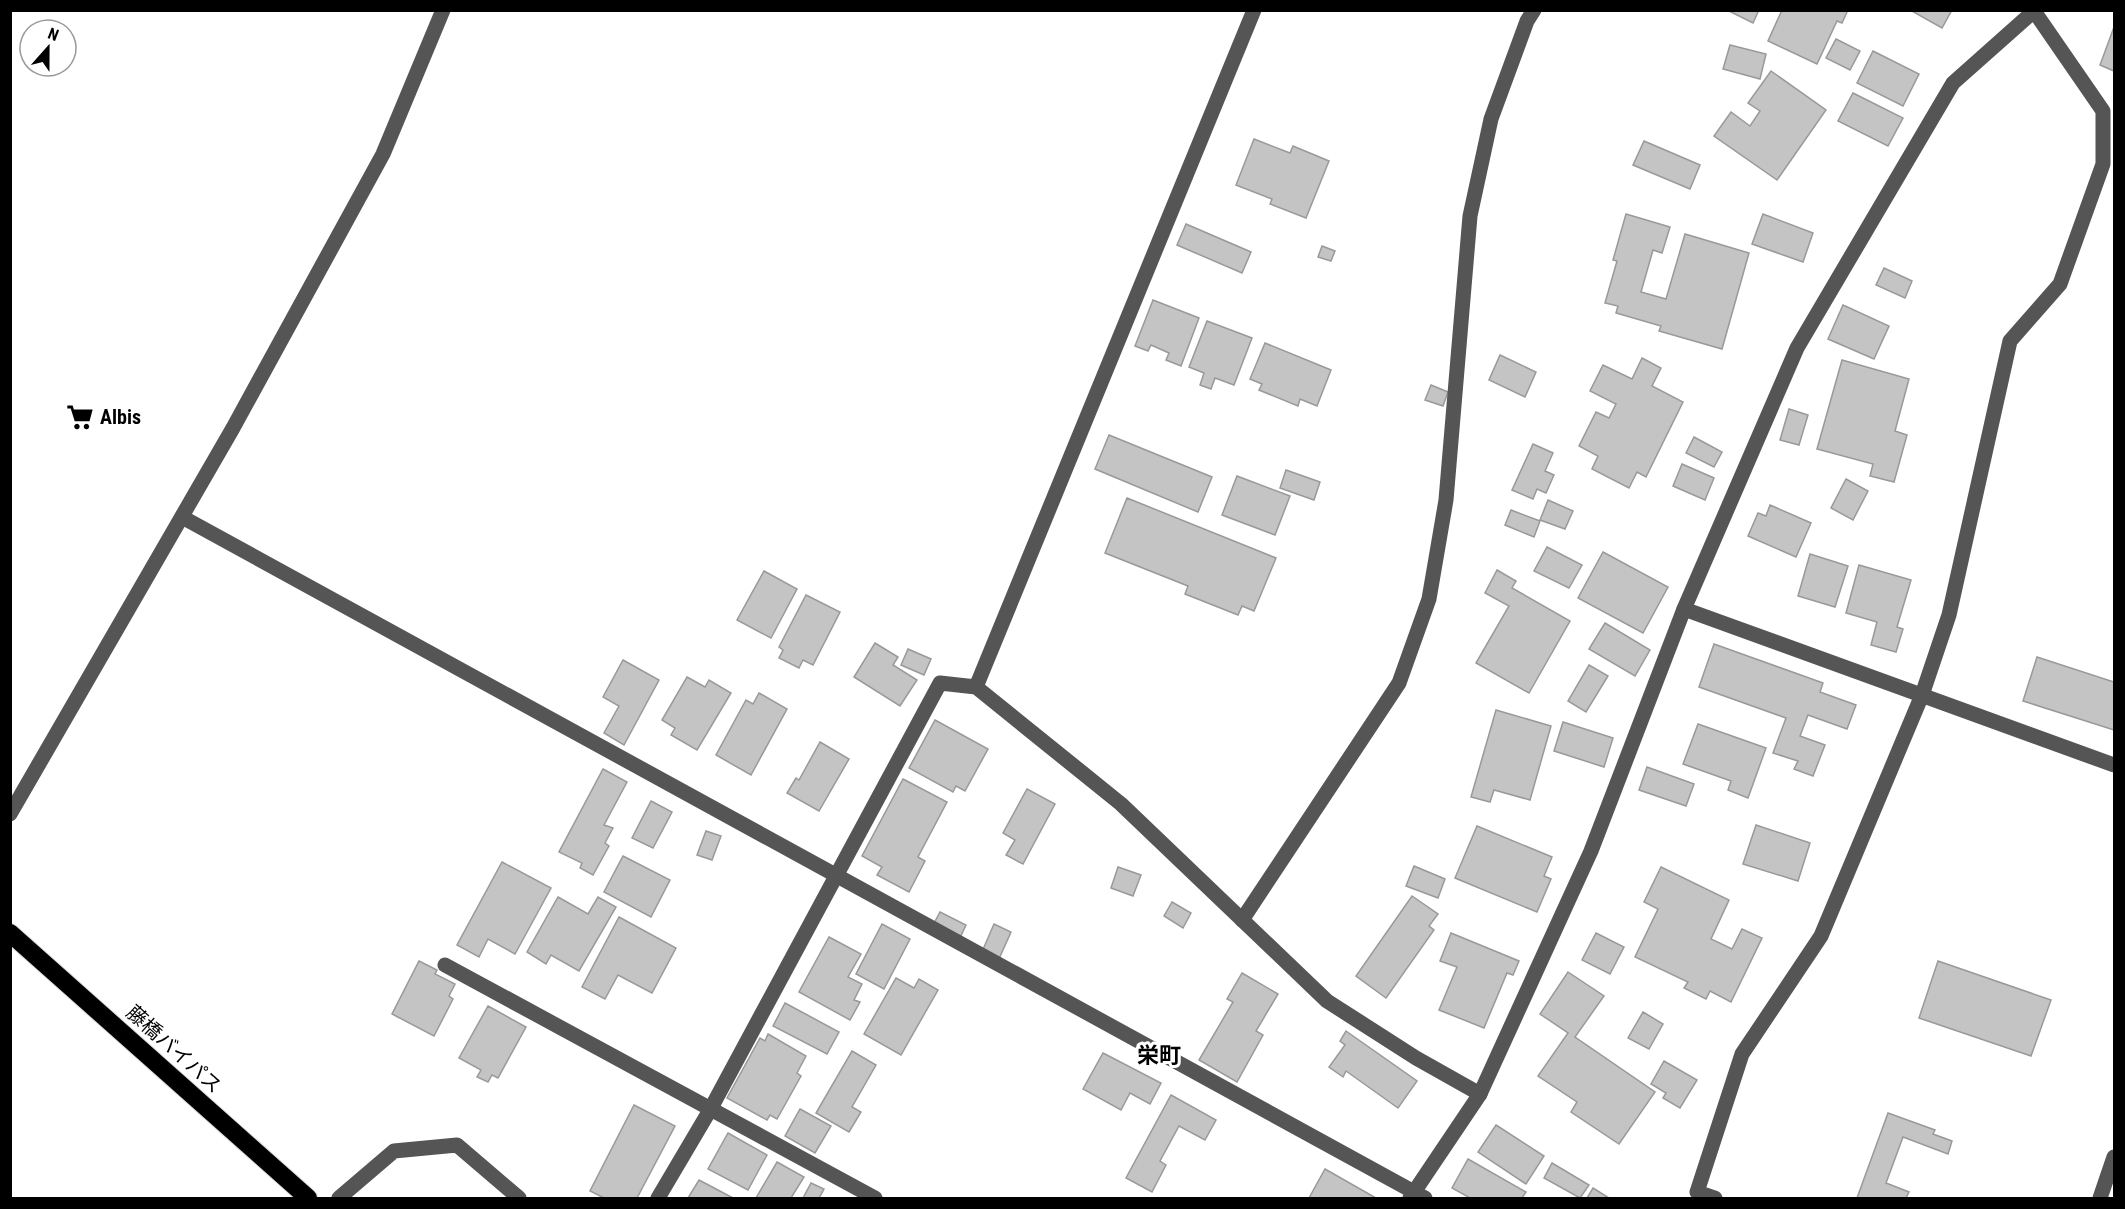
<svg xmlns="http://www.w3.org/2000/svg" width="2125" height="1209" font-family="'Roboto Condensed','Noto Sans JP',sans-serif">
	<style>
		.building { fill: #c4c4c4; stroke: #999; stroke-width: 1.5 }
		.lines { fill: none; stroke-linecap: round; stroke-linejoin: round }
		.highway-casing { stroke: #dbdbdb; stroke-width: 20 }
		.minor { stroke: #555; stroke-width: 15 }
		.highway { stroke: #000; stroke-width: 18 }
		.labels { text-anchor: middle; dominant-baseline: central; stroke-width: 6; stroke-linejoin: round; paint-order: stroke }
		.poi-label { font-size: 20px; font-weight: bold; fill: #000; stroke: #fff; text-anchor: start }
		.street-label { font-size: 20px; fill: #000; stroke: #fff }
		.quarter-label { font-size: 22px; font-weight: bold; fill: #000; stroke: #fff }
	</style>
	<rect width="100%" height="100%" fill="#fff"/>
	<g class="building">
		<polygon points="1727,10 1759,10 1753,23"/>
		<polygon points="1782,10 1848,10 1842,23 1837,21 1817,64 1768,41"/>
		<polygon points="1910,10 1952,10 1942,28"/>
		<polygon points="2114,27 2114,71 2100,65"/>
		<polygon points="1836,39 1860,51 1850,70 1826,58"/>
		<polygon points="1730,45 1766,54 1760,79 1723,69"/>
		<polygon points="1873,51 1919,74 1903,106 1857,83"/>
		<polygon points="1771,71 1826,110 1777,180 1714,136 1731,112 1750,126 1760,111 1748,103"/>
		<polygon points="1853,93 1903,118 1888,146 1838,121"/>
		<polygon points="1254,139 1290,153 1293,146 1329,161 1306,218 1270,204 1272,199 1236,185"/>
		<polygon points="1644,141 1700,165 1690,189 1633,165"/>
		<polygon points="1626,214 1670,227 1662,253 1653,250 1641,292 1666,299 1685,234 1749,253 1722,349 1659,331 1661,326 1616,313 1618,306 1605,303 1617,261 1613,260"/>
		<polygon points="1763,214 1813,233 1803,262 1752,244"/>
		<polygon points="1186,224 1251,252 1242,273 1177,245"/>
		<polygon points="1322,246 1335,251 1331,261 1318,257"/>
		<polygon points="1884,268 1912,281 1905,298 1876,285"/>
		<polygon points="1153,300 1199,318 1181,366 1166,360 1169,353 1151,345 1148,351 1135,346"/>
		<polygon points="1843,305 1889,326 1874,359 1828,339"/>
		<polygon points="1207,321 1252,338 1234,385 1215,378 1211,389 1200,385 1204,373 1189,367"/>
		<polygon points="1265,343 1331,370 1317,406 1300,399 1298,406 1259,390 1262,384 1250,379"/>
		<polygon points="1500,355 1536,372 1525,397 1489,380"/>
		<polygon points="1642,358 1661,368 1652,386 1683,402 1646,477 1637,472 1629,488 1592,469 1598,456 1579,446 1596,412 1609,418 1616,404 1590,391 1603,365 1632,379"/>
		<polygon points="1842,360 1909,379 1895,431 1907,435 1894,482 1870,476 1873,464 1817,449"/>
		<polygon points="1431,385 1448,392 1443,406 1425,400"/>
		<polygon points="1789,409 1808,415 1799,445 1780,440"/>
		<polygon points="1109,435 1212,477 1198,512 1095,469"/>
		<polygon points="1694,437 1722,452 1714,467 1686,453"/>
		<polygon points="1533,444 1553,453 1545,471 1554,475 1546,493 1537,489 1533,499 1512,490"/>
		<polygon points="1682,464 1714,478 1705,500 1673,486"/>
		<polygon points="1286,470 1320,482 1314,500 1280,488"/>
		<polygon points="1237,476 1290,496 1275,535 1222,515"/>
		<polygon points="1846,479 1868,491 1853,520 1831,508"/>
		<polygon points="1127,498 1276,558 1254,611 1242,606 1238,615 1185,594 1188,586 1105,553"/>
		<polygon points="1548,500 1573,511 1565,529 1540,520"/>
		<polygon points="1770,505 1811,523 1796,557 1748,536 1758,513 1766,516"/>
		<polygon points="1511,510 1540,521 1534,537 1505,525"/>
		<polygon points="1547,547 1582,565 1569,588 1534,571"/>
		<polygon points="1603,552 1668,587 1643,633 1578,598"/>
		<polygon points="1810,554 1848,566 1835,607 1798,596"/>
		<polygon points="1859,565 1911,580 1897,627 1903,629 1896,652 1871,645 1877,622 1846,613"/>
		<polygon points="1497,570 1516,581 1512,588 1570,621 1529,693 1476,663 1509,606 1485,593"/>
		<polygon points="764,571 797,589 771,638 737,620"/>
		<polygon points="806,595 840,612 813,665 803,660 799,668 779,658 783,650 779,647"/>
		<polygon points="1605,623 1650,650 1635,676 1589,649"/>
		<polygon points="875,643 898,657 893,665 917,680 900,706 854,677"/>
		<polygon points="1714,644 1823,683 1820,692 1856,705 1847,729 1808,715 1800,736 1825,745 1813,776 1794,769 1798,761 1773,753 1786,718 1699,687"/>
		<polygon points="908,649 931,659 924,675 901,665"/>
		<polygon points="2037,657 2114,682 2114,730 2023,701"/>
		<polygon points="623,660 659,680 624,745 604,733 619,706 603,697"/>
		<polygon points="1589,665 1608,676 1586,712 1568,701"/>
		<polygon points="687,677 705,687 709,680 731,693 697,750 671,735 675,728 662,720"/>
		<polygon points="759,693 787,709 751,775 716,755 746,700 753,704"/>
		<polygon points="1496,710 1551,726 1530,800 1494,790 1490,802 1471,797"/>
		<polygon points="935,720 988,749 965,791 956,786 953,792 909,768"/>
		<polygon points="1563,722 1613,738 1604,767 1554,751"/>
		<polygon points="1698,724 1766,748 1748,798 1728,790 1731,781 1683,764"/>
		<polygon points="820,742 849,759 819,811 787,793 796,778 799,780"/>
		<polygon points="1647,767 1694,784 1686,806 1639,790"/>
		<polygon points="603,769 627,782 604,825 613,828 605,843 609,846 593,875 580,868 582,863 559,852"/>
		<polygon points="903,779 947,802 918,857 925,861 909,892 877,875 882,867 862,856"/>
		<polygon points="1027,789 1055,804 1023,864 1006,855 1015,840 1003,833"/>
		<polygon points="651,801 672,812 653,848 632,838"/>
		<polygon points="1756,825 1810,843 1798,881 1743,864"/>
		<polygon points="1477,826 1552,857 1544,876 1551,879 1537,912 1455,878"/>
		<polygon points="706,831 721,836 712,860 697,855"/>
		<polygon points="623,856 670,880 651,917 604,892"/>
		<polygon points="502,862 551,888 515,954 488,939 479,957 457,945"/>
		<polygon points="1414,866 1445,879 1438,898 1406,886"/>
		<polygon points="1118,867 1141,875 1133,896 1111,888"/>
		<polygon points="1661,867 1729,900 1711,939 1732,949 1742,929 1762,938 1731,1002 1710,991 1706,999 1684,988 1688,982 1635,957 1658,909 1644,902"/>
		<polygon points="1412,896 1438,914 1429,926 1434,930 1386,998 1356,976"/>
		<polygon points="558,897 588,914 598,897 616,907 579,971 551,955 546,964 527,952"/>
		<polygon points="1172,902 1191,913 1183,928 1164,916"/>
		<polygon points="940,912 966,925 958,942 931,929"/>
		<polygon points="619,917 676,948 652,993 618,975 605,999 582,987"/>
		<polygon points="882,924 910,939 884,989 856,974"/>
		<polygon points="994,924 1011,932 998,961 981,954"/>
		<polygon points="1451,933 1519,961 1513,975 1507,973 1484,1028 1439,1010 1457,967 1440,961"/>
		<polygon points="1596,933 1624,947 1610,974 1582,960"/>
		<polygon points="829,937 861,954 848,977 862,984 854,1000 860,1002 850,1020 799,992"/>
		<polygon points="419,961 437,970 435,974 455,984 449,996 453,999 434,1036 392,1014"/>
		<polygon points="1938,961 2051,1000 2031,1056 1919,1018"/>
		<polygon points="1568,972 1604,996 1575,1037 1655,1092 1619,1144 1571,1112 1577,1102 1538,1076 1568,1033 1540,1014"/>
		<polygon points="1242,973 1278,994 1256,1031 1263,1035 1237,1082 1199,1060 1233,1002 1227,999"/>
		<polygon points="896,978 914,988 919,979 938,990 901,1055 864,1034"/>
		<polygon points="785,1003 839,1032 827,1054 773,1026"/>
		<polygon points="488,1006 526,1027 498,1078 492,1075 488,1082 477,1077 481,1070 459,1058"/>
		<polygon points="1643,1012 1663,1024 1649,1049 1628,1038"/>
		<polygon points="1346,1031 1417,1081 1398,1108 1346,1071 1343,1077 1329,1067 1345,1045 1340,1041"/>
		<polygon points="768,1034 806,1056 797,1073 801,1076 777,1119 770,1115 767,1120 727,1098 760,1038 765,1041"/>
		<polygon points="852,1051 876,1065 852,1107 861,1112 849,1132 816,1113"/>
		<polygon points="1103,1053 1161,1083 1150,1104 1130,1093 1121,1110 1083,1089"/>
		<polygon points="1664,1061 1697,1080 1680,1108 1663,1098 1666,1093 1651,1084"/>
		<polygon points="1171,1095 1216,1120 1205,1140 1179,1126 1160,1161 1166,1165 1152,1192 1126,1178"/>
		<polygon points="634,1105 675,1126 637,1198 604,1198 590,1191"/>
		<polygon points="800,1109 831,1126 815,1153 785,1136"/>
		<polygon points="1888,1113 1935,1130 1933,1134 1952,1141 1948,1154 1903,1137 1886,1183 1909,1192 1906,1198 1857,1198"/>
		<polygon points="1496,1125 1544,1156 1526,1184 1478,1152"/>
		<polygon points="728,1133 767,1155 748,1190 708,1169"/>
		<polygon points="1468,1159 1526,1192 1522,1198 1470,1198 1452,1188"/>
		<polygon points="777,1162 804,1177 791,1198 756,1198"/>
		<polygon points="1552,1163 1589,1185 1580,1198 1544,1178"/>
		<polygon points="1325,1169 1376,1198 1309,1198"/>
		<polygon points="699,1180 733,1198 688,1198"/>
		<polygon points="811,1183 824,1189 819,1198 803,1198"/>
		<polygon points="1593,1188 1609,1198 1587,1198"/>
	</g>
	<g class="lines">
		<defs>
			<polyline id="highway" points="10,933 308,1198"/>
		</defs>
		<use href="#highway" class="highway-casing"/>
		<g class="minor">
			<polyline points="182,517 1425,1198"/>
			<polyline points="1684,609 2114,765"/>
			<polyline points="976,687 1254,10"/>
			<polyline points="10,814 233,428 383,154 443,10"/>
			<polyline points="1242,920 1399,683 1429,599 1446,500 1470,216 1491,119 1527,21 1534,10"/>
			<polyline points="445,965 875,1198"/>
			<polyline points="339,1198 394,1151 457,1145 519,1198"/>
			<polyline points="658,1198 710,1110 940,683 976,687 1121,804 1327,1001 1416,1058 1480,1094"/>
			<polyline points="1410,1198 1480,1094 1591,851 1684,609 1797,348 1953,83 2035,10"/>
			<polyline points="1715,1198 1697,1192 1742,1054 1821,936 1922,695 1949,615 2010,341 2060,284 2103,164 2103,111 2034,11"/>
			<polyline points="2100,1198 2114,1157"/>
		</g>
		<use href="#highway" class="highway"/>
	</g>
	<defs>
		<symbol id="supermarket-bare" viewBox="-9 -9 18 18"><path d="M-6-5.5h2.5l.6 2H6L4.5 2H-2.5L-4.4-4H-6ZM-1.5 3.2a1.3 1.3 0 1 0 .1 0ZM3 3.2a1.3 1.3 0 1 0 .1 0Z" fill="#000" stroke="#fff" stroke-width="2.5" paint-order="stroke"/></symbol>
	</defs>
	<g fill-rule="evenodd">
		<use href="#supermarket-bare" x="61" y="398" width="38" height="38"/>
	</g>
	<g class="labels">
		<g class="poi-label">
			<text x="100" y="417">Albis</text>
		</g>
		<g class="street-label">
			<text transform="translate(174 1049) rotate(42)">藤橋バイパス</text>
		</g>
		<g class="quarter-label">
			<text x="1159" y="1055">栄町</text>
		</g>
	</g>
	<rect width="2125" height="1209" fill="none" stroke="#000000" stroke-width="24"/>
	<g transform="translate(48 48) rotate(21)"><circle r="28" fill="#ffffff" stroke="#999999" stroke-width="1.5"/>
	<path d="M0-4.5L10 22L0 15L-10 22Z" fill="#000000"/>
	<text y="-9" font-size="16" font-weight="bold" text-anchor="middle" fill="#000000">N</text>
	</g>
</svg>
